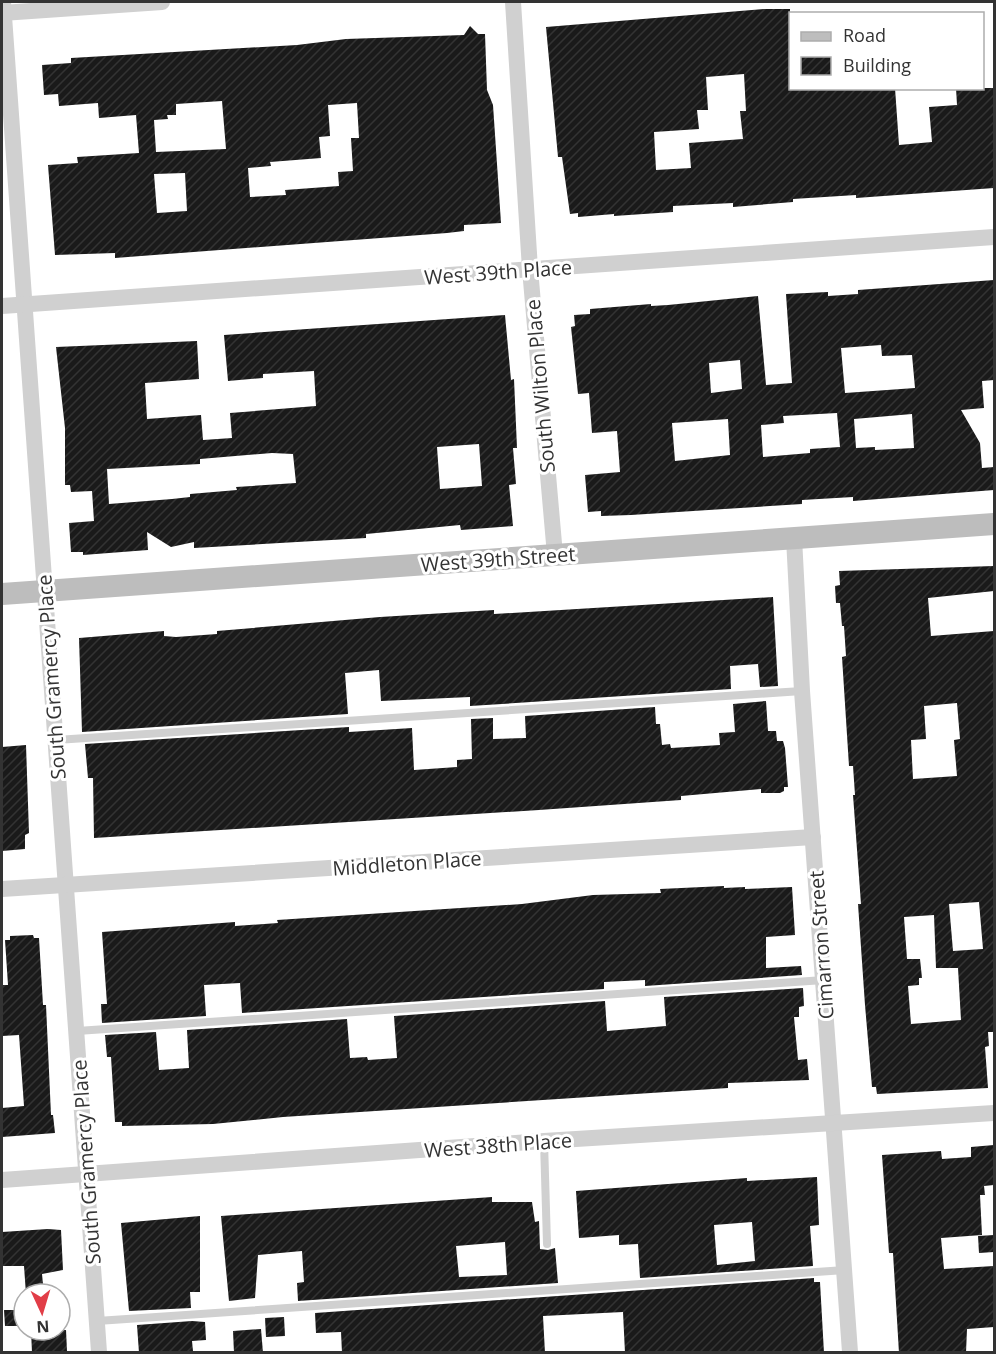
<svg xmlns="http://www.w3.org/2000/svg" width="996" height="1354" font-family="'Open Sans',sans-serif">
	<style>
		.building { fill: url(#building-hatch); fill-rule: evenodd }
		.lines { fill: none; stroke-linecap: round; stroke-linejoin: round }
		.lane { stroke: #d0d0d0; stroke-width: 8 }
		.street { stroke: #d0d0d0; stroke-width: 16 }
		.secondary { stroke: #bdbdbd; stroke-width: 22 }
		.labels { text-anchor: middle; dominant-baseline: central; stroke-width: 6; stroke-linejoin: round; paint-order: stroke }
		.street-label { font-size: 20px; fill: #333; stroke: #fff }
	</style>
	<defs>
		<pattern id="building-hatch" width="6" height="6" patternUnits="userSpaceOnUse" patternTransform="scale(1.5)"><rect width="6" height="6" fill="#1a1a1a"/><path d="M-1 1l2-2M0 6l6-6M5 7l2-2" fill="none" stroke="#333"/></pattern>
	</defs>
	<rect width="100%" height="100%" fill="#fff"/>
	<g class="building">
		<path d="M764 9H790V88H895L899 145 932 142 929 107 957 105 956 88H993L994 188 856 198V195L793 199V202L733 207V203L673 206V212L614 216V214L578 217V213L570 214 562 157H558L546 27ZM744 74 746 111H740L743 139 689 143 691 168 656 170 654 132 699 129 697 110H708L706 77Z"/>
		<path d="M470 26 478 34H485L487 90 493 105 501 223 464 225V231L447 233 141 256 115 258V253L55 255 48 165 78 163 77 157 139 153 136 115 99 118 98 103 59 106 58 94 44 95 42 65 71 63V58L297 45 346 39 464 35ZM222 101 226 149 156 152 154 120 168 119 167 115H176V104ZM357 103 359 138H351L353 171 338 172 339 186 285 190 286 195 250 197 248 168 271 166 270 162 321 158 319 137 330 136 328 105ZM185 173 187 211 157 213 154 174Z"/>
		<path d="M994 280V380L982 381 984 408 961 410 980 443 982 468 994 467V490L853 501V497L802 500V504L631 515 601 516V511L588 512 585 475 620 472 617 431 592 433 589 393 578 394 571 327 575 326 574 315 590 314V309L651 304V306L668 305 758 296 766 385 792 383 786 294 828 292V296L858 294V290ZM881 345 882 356 912 355 915 388 845 393 841 348ZM740 360 742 389 711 393 709 363ZM837 413 840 447 810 449V453L763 457 761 425 784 423 783 416ZM912 414 914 448 875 450V447L856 448 854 419ZM728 419 730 455 675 461 672 423Z"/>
		<path d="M505 315 511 380 514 379 517 448H513L516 484 509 485 513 526 461 530 460 525 366 534V538L194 548V542L171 547 147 532 148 550 83 555V552H71L69 523 94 521 92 491 71 492 70 485H65V428L56 347 197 341 199 379 145 383 147 419 201 415 203 440 232 438 230 413 316 406 314 371 263 374V378L228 381 224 335ZM479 444 482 486 440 489 437 447ZM272 453 293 454 296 483 236 487 237 490 190 494V497L172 499 109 504 107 469 200 464V459Z"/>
		<path d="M994 566V591L928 598 931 636 994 631V1032H988L989 1046 985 1047 988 1088 877 1094 876 1087H872L865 1005 858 904H861L853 795H855L853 766H849L842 657 846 656 844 626H842L840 603H836L835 586 840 585 839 571ZM957 703 960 739 954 740 957 776 913 779 911 740 926 739 924 706ZM979 902 983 949 953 951 949 904ZM934 915 936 968H958L961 1020 911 1024 908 986 919 985V978H922L920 959H907L904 917Z"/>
		<polygon points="773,597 778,686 760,687 758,664 730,666 731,689 470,706 470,697 381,701 379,670 345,673 348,714 82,732 79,638 164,631 164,636 176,637 217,634 217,631 380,617 494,610 494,614"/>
		<polygon points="766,701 768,731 776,731 777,741 783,741 785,748 788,787 784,787 784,791 780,793 761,793 761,789 681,796 681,800 539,810 94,838 93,778 88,778 85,744 349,727 349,732 412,728 414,770 457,767 457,760 472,759 471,719 493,718 493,739 526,738 525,716 655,707 656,724 660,724 662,745 670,744 671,748 720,745 719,733 735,732 733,704"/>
		<polygon points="26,745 29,833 25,835 25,849 2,851 2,747"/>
		<polygon points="724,886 724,888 745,887 745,889 792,887 795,935 766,937 766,968 801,966 802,975 645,986 645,980 604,982 604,989 242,1013 240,983 204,985 206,1016 102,1023 101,1004 107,1004 102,932 235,922 235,926 278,923 277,920 522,904 593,895 661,893 660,889"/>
		<polygon points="33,935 34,938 39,938 43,1005 46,1005 51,1115 53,1115 55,1133 2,1137 2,1108 24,1106 19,1035 2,1036 2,985 8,985 5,940 10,940 10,936"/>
		<polygon points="803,988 804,1006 799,1007 799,1017 794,1017 798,1060 807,1059 809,1080 728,1083 728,1088 283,1117 213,1124 122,1126 122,1122 115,1122 111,1057 107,1057 105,1035 156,1032 159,1070 189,1068 187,1030 347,1019 350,1058 367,1057 368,1060 397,1058 394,1016 605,1001 607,1031 666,1026 664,997"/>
		<polygon points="994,1145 994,1185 984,1186 985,1195 980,1195 982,1235 941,1238 944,1269 994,1266 994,1327 967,1329 966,1353 899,1353 893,1253 889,1253 882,1155 941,1151 942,1159 971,1157 971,1147"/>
		<path d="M817 1177 819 1225 810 1226 813 1266 640 1278 638 1244 619 1245V1235L579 1238 576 1191 747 1178V1181ZM752 1222 755 1261 717 1265 714 1225Z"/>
		<path d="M492 1197V1202H532L535 1222 539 1221 540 1249 548 1250 555 1248 558 1283 298 1301 297 1283 304 1282 302 1251 258 1255 255 1298 229 1301 221 1216ZM505 1242 507 1275 459 1277 456 1246Z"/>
		<polygon points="200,1216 200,1292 190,1292 191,1308 129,1311 121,1223"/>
		<polygon points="48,1229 61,1230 63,1270 42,1274 44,1294 26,1294 24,1266 2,1266 2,1232"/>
		<polygon points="994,1235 994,1252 979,1253 978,1236"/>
		<polygon points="814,1278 814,1282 820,1282 824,1353 625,1353 623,1312 543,1316 545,1353 342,1353 341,1332 316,1333 315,1313"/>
		<polygon points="4,1310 22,1310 23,1326 5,1326"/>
		<polygon points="284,1317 285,1336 266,1337 265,1318"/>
		<polygon points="192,1321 205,1322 206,1340 192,1341 193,1351 139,1353 137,1325"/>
		<polygon points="261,1329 263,1353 234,1353 233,1331"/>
		<polygon points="31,1330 66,1330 67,1351 32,1353"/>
	</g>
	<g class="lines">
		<g class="lane">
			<polyline points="56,740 802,691"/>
			<polyline points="77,1031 824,980"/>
			<polyline points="544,1141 547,1244"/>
			<polyline points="97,1321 845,1270"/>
		</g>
		<g class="street">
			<polyline points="3,2 99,1352"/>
			<polyline points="513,2 530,269 555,555"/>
			<polyline points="2,13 162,2"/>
			<polyline points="2,306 994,237"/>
			<polyline points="794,538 802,691 850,1352"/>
			<polyline points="2,889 813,837"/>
			<polyline points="2,1180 544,1141 994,1113"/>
		</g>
		<polyline class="secondary" points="2,594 994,524"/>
	</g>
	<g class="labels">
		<g class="street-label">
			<text transform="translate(498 272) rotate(-4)">West 39th Place</text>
			<text transform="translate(540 386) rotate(-95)">South Wilton Place</text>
			<text transform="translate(498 559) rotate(-4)">West 39th Street</text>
			<text transform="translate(51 677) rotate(-94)">South Gramercy Place</text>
			<text transform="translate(407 863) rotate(-4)">Middleton Place</text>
			<text transform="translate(821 945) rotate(-94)">Cimarron Street</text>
			<text transform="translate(498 1145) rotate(-4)">West 38th Place</text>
			<text transform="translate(86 1162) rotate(-94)">South Gramercy Place</text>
		</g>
	</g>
	<rect width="996" height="1354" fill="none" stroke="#333333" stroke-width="6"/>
	<rect x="789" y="12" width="195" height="78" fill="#ffffff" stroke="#adadad" stroke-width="1.5"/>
	<rect x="801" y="32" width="30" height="9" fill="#bdbdbd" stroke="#adadad" stroke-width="1.5"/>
	<text x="843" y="42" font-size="18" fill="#333333">Road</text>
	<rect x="801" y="57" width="30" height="18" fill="url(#building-hatch)" stroke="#adadad" stroke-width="1.5"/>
	<text x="843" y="72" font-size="18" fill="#333333">Building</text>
	<g transform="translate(42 1312) rotate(176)"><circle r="28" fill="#ffffff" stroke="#adadad" stroke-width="1.5"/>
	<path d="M0-4.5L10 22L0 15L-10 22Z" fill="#e13d47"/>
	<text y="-9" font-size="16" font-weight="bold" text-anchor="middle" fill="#333333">N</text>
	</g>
</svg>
